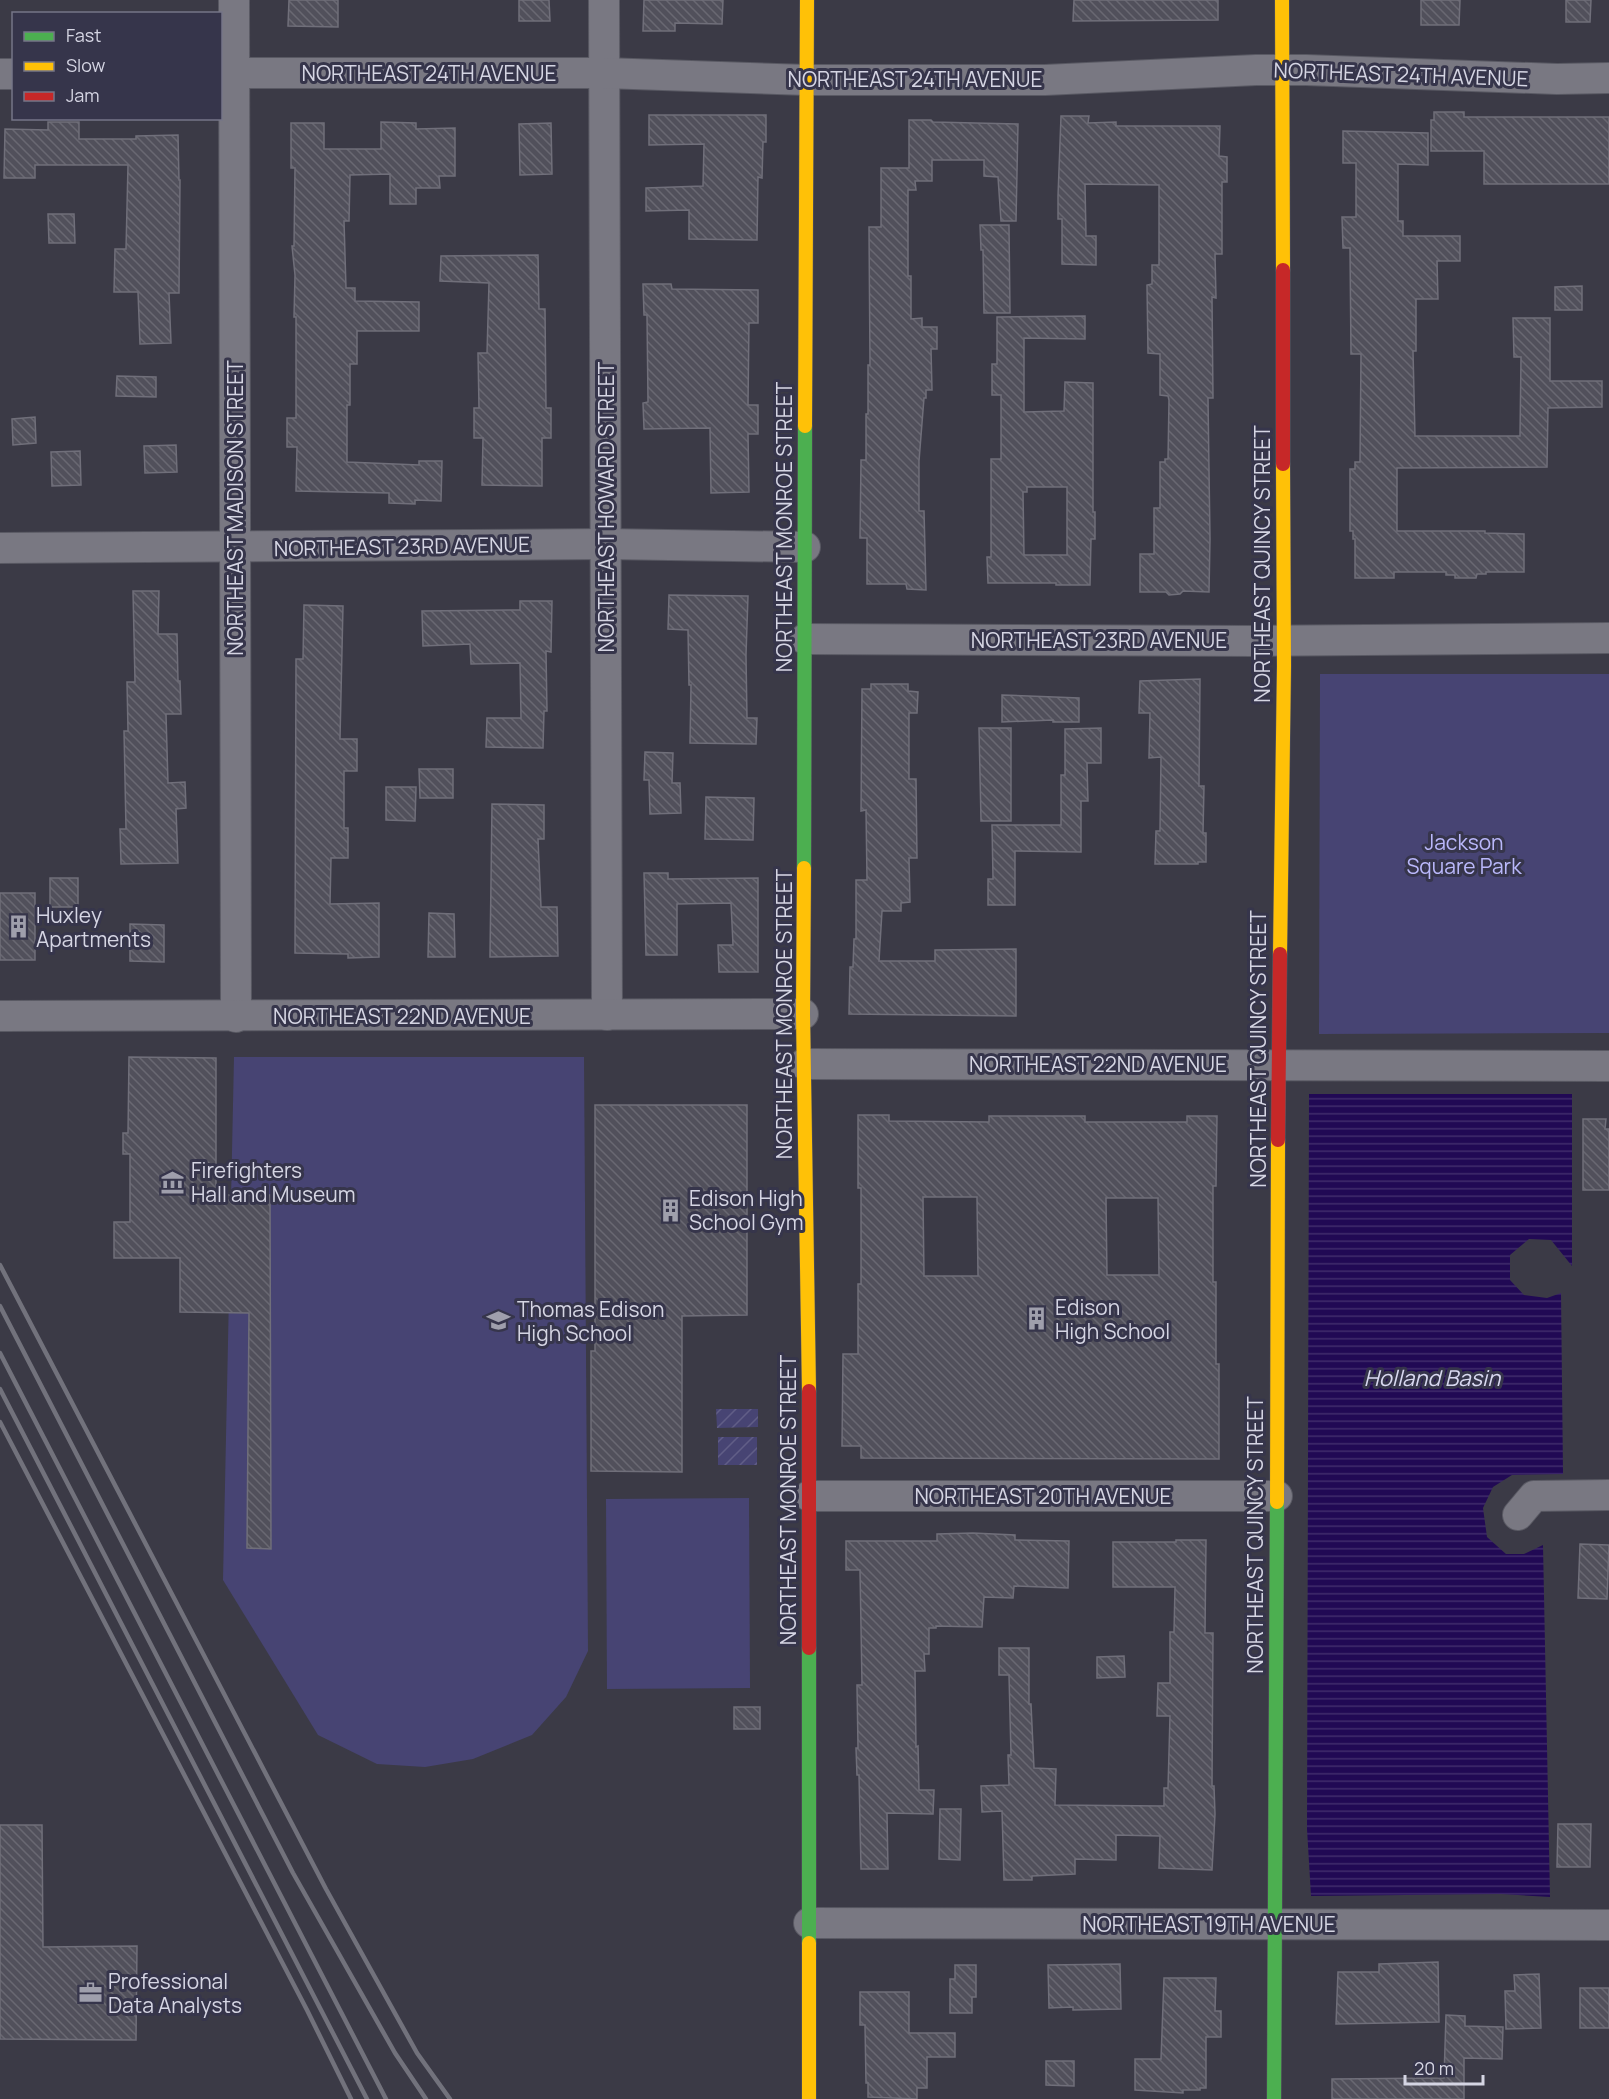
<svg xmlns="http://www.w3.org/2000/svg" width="1609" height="2099" font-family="Manrope,sans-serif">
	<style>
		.green { fill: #474473 }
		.garden { fill: url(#garden-furrows) }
		.water { fill: url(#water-rules) }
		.building { fill: url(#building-back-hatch); stroke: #706f7a; stroke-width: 1.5; fill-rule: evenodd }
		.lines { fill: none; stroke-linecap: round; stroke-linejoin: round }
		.street-casing { stroke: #595963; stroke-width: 32 }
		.fast-casing { stroke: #595963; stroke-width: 15 }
		.slow-casing { stroke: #595963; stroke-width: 15 }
		.jam-casing { stroke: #595963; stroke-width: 15 }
		.street { stroke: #797882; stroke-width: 30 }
		.fast { stroke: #4caf50; stroke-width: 14 }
		.slow { stroke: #ffc107; stroke-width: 14 }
		.jam { stroke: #c62828; stroke-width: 14 }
		.rail { stroke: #72727c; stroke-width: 4.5 }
		.labels { text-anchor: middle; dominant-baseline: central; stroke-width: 6; stroke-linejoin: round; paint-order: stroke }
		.street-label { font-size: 21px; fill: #d5d5e3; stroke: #36354b }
		.park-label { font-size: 21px; fill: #bab8fb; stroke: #36354b }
		.poi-label { font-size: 21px; fill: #d5d5e3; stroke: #36354b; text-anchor: start }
		.water-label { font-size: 22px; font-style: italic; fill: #d8d8f0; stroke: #36354b }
	</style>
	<defs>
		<pattern id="garden-furrows" width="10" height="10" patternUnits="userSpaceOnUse" patternTransform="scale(1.5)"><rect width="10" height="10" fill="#474473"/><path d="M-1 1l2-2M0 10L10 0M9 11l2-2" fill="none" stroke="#615e87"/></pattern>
		<pattern id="water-rules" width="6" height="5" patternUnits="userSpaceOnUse" patternTransform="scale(1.5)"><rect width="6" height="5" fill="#210954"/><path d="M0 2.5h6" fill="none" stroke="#402c6c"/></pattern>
		<pattern id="building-back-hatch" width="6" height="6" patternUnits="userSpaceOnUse" patternTransform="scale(1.5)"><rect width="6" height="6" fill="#51505b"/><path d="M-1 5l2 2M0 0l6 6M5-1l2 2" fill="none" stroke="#696872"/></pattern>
	</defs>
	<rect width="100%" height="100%" fill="#3b3a46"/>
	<g class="green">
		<polygon points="1320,674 1609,674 1609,1033 1319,1034"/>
		<polygon points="234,1057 584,1057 588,1651 566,1697 532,1735 473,1759 425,1767 377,1764 318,1735 223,1580"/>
		<polygon points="749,1498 750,1688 607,1689 606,1499"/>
	</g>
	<g class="garden">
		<polygon points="716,1409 758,1409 758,1427 717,1428"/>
		<rect x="718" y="1437" width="39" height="28"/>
	</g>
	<polygon class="water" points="1309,1094 1572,1094 1572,1266 1551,1240 1529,1239 1510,1255 1510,1280 1524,1295 1547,1298 1561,1293 1563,1474 1512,1475 1493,1487 1483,1508 1487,1537 1506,1554 1524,1554 1543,1545 1550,1897 1501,1894 1311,1896 1307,1829"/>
	<g class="building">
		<polygon points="289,0 338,0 338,27 288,26"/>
		<polygon points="519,0 549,0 550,21 519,21"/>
		<polygon points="644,0 723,0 722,24 675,23 675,31 643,31"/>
		<polygon points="1074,0 1218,0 1218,20 1073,21"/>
		<polygon points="1421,0 1460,0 1459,25 1421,25"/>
		<polygon points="1566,0 1591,0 1590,22 1566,22"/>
		<polygon points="1434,112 1464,112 1464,117 1609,117 1609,184 1484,184 1484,151 1431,151 1431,120 1434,120"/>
		<polygon points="649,115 766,115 766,142 763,142 762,178 758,177 757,240 689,239 689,210 646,211 646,188 703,186 704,144 649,145"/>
		<polygon points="1061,116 1089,116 1088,123 1116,122 1116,126 1220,126 1219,156 1227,157 1227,182 1222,182 1222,254 1215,254 1216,298 1212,297 1213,398 1208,398 1210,539 1209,592 1183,591 1180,594 1169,595 1166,592 1140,592 1140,554 1154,554 1154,508 1160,508 1160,462 1165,462 1165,459 1168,459 1169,400 1168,396 1160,395 1160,354 1148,353 1147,285 1152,284 1152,265 1159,265 1159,185 1085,184 1086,236 1096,236 1096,265 1062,264 1062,219 1058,219 1058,196"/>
		<polygon points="909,120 931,120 933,122 1018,124 1016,221 1001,221 998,177 984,176 984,160 932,160 932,181 915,181 916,190 908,190 908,276 911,276 911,319 922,318 922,327 937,327 937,349 931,349 932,390 926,390 926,398 924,398 919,461 919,511 924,511 926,590 907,589 906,584 867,584 867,538 860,538 861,460 866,460 866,414 868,414 868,365 870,365 869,227 881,227 881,168 909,168"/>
		<polygon points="48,122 79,122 79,139 136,139 136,136 178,135 179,180 180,180 179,293 169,293 171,343 140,344 138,292 114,292 115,249 126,249 128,165 35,165 35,178 4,178 5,129 48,130"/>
		<polygon points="381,122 416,123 416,129 455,128 455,176 439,176 440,188 416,188 416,204 390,204 390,174 350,175 349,221 344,221 346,288 355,288 355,301 419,302 419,331 357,331 357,364 350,364 350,405 347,405 347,462 419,465 419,461 442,461 441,501 415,500 415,504 389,503 389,493 296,491 297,447 287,447 287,418 296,418 296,317 294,317 295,275 292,246 294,246 295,168 291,168 291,123 324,123 324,149 381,149"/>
		<polygon points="551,123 552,174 520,175 519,124"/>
		<polygon points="1343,131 1428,133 1428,165 1398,164 1398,221 1403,221 1403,236 1460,236 1460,261 1437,261 1438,299 1416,299 1416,351 1413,351 1415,436 1520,436 1521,357 1514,357 1513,318 1550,318 1550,381 1602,381 1602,407 1548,408 1547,467 1397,468 1397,531 1485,531 1485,533 1524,534 1524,572 1486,572 1486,574 1477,574 1476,578 1455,578 1455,575 1446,575 1446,572 1394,572 1394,578 1355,578 1355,539 1353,539 1353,531 1350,531 1350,469 1355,469 1355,462 1360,462 1361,354 1351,354 1350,248 1343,248 1342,217 1356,217 1356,163 1343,163"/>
		<polygon points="48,214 74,214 75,243 49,243"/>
		<polygon points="980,225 1009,225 1010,313 984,313 983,250 981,250"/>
		<polygon points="538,255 539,309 545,309 546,408 551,408 551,438 542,438 542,486 482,485 483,438 474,438 474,408 479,408 478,353 487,353 489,283 440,281 441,256"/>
		<polygon points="643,284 671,284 672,289 758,290 758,323 749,323 748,405 758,405 758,434 748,434 749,492 711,493 710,428 644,429 643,403 648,402 647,315 644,315"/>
		<polygon points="1582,286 1582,310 1555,310 1555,287"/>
		<path d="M1085 316V339L1024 338V412L1064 411 1065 382 1093 383V512H1095V539H1091L1090 585H1056V583H988L987 557H991V459H1001V395H992V364H997V317ZM1027 487H1067V555H1024L1023 492H1027Z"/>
		<polygon points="117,376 156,377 156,397 116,396"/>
		<polygon points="35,417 36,443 13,445 12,419"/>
		<polygon points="176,445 177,472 145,473 144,446"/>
		<polygon points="80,451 81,485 52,486 51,452"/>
		<polygon points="133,591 159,591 158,634 177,634 178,681 180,681 181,714 166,714 168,783 185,782 186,808 176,809 178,863 121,864 120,829 126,829 124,731 128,731 127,682 135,682"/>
		<polygon points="669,595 748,596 746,655 747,718 757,718 756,744 690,743 691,685 689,685 688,630 668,629"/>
		<polygon points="520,601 552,601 551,652 546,651 547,711 544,711 543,748 486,747 487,718 521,718 520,663 471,664 470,644 423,646 422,611 520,610"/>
		<polygon points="304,605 343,606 340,739 357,739 357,771 344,771 344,828 348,828 348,858 331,858 330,904 379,903 379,957 348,958 348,954 295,953 296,659 303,659"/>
		<polygon points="1200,679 1199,786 1204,786 1203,833 1206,833 1206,862 1198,862 1198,864 1155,864 1156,831 1160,831 1161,757 1149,758 1150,713 1139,713 1140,681"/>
		<polygon points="871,684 908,684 908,691 918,692 917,713 909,713 909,779 916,779 917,858 909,858 910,902 901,903 901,911 882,911 879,961 935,961 935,950 1016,949 1016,1016 849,1014 850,967 853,967 854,939 856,939 856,880 867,880 866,810 861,811 862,689 871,689"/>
		<polygon points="1002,695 1079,698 1079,722 1053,722 1053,720 1002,722"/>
		<polygon points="979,728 1011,728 1011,821 981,821"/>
		<polygon points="1101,728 1101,763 1087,763 1088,801 1081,801 1081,852 1015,851 1015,905 988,905 988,879 993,879 992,825 1061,825 1061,775 1065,775 1065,729"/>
		<polygon points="645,752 673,753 672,783 680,783 681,813 650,814 649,780 644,780"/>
		<polygon points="419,769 453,769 453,798 420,798"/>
		<polygon points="386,787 416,787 415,821 386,820"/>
		<polygon points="706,797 754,798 753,840 705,839"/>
		<polygon points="492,804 544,805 544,839 538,839 541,907 557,907 558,956 490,957"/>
		<polygon points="644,873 668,873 668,879 758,878 758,972 719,972 718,945 733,945 731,903 677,904 677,955 646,955"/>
		<rect x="50" y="878" width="28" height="29"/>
		<rect x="0" y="893" width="35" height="67"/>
		<polygon points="429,913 454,914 455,957 428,957"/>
		<polygon points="130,924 164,925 164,962 130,961"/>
		<polygon points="129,1057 216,1058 216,1195 270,1195 271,1549 247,1548 249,1313 180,1312 180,1258 114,1258 114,1222 130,1222 130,1154 123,1154 123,1133 128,1133"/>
		<polygon points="595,1105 747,1105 747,1315 682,1316 682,1472 591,1471 591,1351 595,1351"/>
		<path d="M858 1115H889V1121L989 1122V1116H1085V1122H1187V1116H1217L1216 1186H1213V1282H1216V1364H1219V1459L861 1458V1446H842L843 1354H858V1284H861V1188H858ZM923 1197H977L978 1276H924ZM1106 1198H1158L1159 1275H1107Z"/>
		<polygon points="1583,1119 1606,1119 1605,1129 1609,1129 1609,1190 1583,1190"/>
		<polygon points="973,1533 1015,1535 1015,1540 1069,1541 1068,1588 1014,1586 1013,1598 984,1597 982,1627 936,1626 936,1628 929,1628 929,1654 924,1654 925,1671 915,1671 916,1747 918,1746 919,1790 934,1790 933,1814 887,1813 888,1869 861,1869 859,1775 857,1775 856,1748 858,1748 857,1685 862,1685 860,1570 846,1570 846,1541 937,1541 937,1534"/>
		<polygon points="1176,1540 1206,1540 1205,1633 1213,1633 1212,1786 1214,1786 1215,1814 1212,1870 1159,1868 1160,1836 1116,1835 1116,1860 1075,1859 1075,1874 1032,1876 1032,1880 1004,1880 1002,1811 982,1812 981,1786 1009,1785 1008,1755 1011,1755 1009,1675 999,1675 999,1648 1029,1648 1029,1704 1031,1704 1034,1768 1056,1769 1055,1805 1164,1806 1164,1788 1168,1788 1170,1716 1157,1716 1158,1683 1170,1683 1170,1632 1174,1632 1175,1587 1113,1587 1113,1542 1176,1542"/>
		<polygon points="1580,1544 1609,1545 1607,1599 1578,1598"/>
		<polygon points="1124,1656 1125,1677 1097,1678 1097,1657"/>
		<rect x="734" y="1707" width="26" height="22"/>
		<polygon points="940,1809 961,1809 960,1860 939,1859"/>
		<polygon points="1558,1824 1591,1824 1590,1867 1557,1867"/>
		<polygon points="0,1825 42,1825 43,1947 137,1946 136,2040 0,2039"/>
		<polygon points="1438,1962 1439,2022 1336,2024 1338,1972 1379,1972 1379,1964"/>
		<polygon points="1120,1964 1121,2009 1073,2010 1073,2007 1049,2008 1048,1965"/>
		<polygon points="955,1965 976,1965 976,1997 972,1997 972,2013 950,2013 950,1979 955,1979"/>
		<polygon points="1539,1974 1541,2028 1506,2029 1505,1991 1515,1991 1514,1975"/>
		<polygon points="1164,1978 1216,1978 1215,2011 1221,2011 1221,2037 1206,2037 1206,2088 1200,2088 1200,2090 1183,2090 1183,2093 1135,2090 1135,2059 1161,2059"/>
		<rect x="1580" y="1988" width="29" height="40"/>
		<polygon points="860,1992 909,1992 909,2033 955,2033 955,2057 927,2057 927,2088 917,2088 917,2099 868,2097 868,2083 866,2083 865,2025 860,2025"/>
		<polygon points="1446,2015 1465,2016 1465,2026 1503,2027 1502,2059 1464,2058 1464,2099 1332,2099 1332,2079 1444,2078"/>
		<polygon points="1046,2061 1074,2061 1074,2086 1046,2085"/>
	</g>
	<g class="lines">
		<defs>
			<g id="street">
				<polyline points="234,0 236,1017"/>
				<polyline points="604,0 607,1015"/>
				<polyline points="220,73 604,73 807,80 1045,80 1256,70 1306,70 1557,79 1609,78"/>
				<polyline points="0,74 14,74"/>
				<polyline points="0,548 606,544 805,547"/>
				<polyline points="805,639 1255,641 1609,638"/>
				<polyline points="0,1016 803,1014"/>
				<polyline points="804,1064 1609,1066"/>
				<polyline points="809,1496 1277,1496"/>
				<polyline points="1518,1515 1534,1496 1609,1495"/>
				<polyline points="809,1923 1609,1925"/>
			</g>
			<g id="fast">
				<polyline points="804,868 805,426"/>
				<polyline points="809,1648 809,1943"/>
				<polyline points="1274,2099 1277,1502"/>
			</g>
			<g id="slow">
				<polyline points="1282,0 1283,270"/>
				<polyline points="805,426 807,0"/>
				<polyline points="804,868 803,1014 809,1391"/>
				<polyline points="1280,954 1284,666 1283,464"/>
				<polyline points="1277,1502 1278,1140"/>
				<polyline points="809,1943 809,2099"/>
			</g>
			<g id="jam">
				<polyline points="1283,270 1283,464"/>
				<polyline points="1278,1140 1280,954"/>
				<polyline points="809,1391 809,1648"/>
			</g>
		</defs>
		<use href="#street" class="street-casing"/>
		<use href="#fast" class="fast-casing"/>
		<use href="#slow" class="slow-casing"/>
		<use href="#jam" class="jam-casing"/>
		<use href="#street" class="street"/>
		<use href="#fast" class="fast"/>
		<use href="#slow" class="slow"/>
		<use href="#jam" class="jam"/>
		<g class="rail">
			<polyline points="0,1265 326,1889 417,2053 450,2099"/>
			<polyline points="0,1306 293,1873 395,2053 426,2099"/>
			<polyline points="0,1353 386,2099"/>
			<polyline points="0,1389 367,2099"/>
			<polyline points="0,1422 307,2010 351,2099"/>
		</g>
	</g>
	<defs>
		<symbol id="building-bare" viewBox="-9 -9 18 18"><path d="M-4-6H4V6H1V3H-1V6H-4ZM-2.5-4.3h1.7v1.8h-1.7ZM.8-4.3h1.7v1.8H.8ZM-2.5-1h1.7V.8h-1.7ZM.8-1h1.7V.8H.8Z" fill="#9f9fac" stroke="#36354b" stroke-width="2.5" paint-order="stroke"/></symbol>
		<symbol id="museum-bare" viewBox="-9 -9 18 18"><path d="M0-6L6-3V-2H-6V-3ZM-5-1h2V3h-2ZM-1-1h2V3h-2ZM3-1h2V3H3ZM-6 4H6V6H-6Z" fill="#9f9fac" stroke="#36354b" stroke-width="2.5" paint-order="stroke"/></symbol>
		<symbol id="school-bare" viewBox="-9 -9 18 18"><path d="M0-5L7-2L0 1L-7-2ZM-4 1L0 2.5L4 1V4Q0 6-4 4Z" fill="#9f9fac" stroke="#36354b" stroke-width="2.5" paint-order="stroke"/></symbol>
		<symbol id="office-bare" viewBox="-9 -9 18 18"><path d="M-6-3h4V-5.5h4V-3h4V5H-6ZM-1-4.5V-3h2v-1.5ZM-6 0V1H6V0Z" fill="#9f9fac" stroke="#36354b" stroke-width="2.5" paint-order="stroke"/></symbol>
	</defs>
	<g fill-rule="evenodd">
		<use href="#building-bare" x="2" y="910" width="33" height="33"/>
		<use href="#museum-bare" x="156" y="1166" width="33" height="33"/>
		<use href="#building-bare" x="654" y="1194" width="33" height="33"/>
		<use href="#building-bare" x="1020" y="1302" width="33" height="33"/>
		<use href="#school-bare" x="482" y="1304" width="33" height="33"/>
		<use href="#office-bare" x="74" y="1976" width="33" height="33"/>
	</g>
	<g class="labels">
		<g class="street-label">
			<text x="429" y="73">NORTHEAST 24TH AVENUE</text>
			<text transform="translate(1401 74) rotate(2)">NORTHEAST 24TH AVENUE</text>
			<text x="915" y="79">NORTHEAST 24TH AVENUE</text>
			<text transform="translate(606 507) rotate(-90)">NORTHEAST HOWARD STREET</text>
			<text transform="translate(235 508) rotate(-90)">NORTHEAST MADISON STREET</text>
			<text transform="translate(784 527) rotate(-90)">NORTHEAST MONROE STREET</text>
			<text transform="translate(402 546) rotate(-1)">NORTHEAST 23RD AVENUE</text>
			<text transform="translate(1262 564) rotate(-90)">NORTHEAST QUINCY STREET</text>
			<text x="1099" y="640">NORTHEAST 23RD AVENUE</text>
			<text transform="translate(784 1014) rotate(-90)">NORTHEAST MONROE STREET</text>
			<text x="402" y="1016">NORTHEAST 22ND AVENUE</text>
			<text transform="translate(1258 1049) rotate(-90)">NORTHEAST QUINCY STREET</text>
			<text x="1098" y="1064">NORTHEAST 22ND AVENUE</text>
			<text x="1043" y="1496">NORTHEAST 20TH AVENUE</text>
			<text transform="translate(788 1500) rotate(-90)">NORTHEAST MONROE STREET</text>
			<text transform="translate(1255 1535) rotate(-90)">NORTHEAST QUINCY STREET</text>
			<text x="1209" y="1924">NORTHEAST 19TH AVENUE</text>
		</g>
		<g class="park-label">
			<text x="1464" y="842">Jackson<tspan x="1464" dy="24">Square Park</tspan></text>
		</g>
		<g class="poi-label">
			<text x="36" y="915">Huxley<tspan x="36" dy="24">Apartments</tspan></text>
			<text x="191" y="1170">Firefighters<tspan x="191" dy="24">Hall and Museum</tspan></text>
			<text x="689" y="1198">Edison High<tspan x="689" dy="24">School Gym</tspan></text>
			<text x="1055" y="1307">Edison<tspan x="1055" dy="24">High School</tspan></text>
			<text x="517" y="1309">Thomas Edison<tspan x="517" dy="24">High School</tspan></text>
			<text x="108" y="1981">Professional<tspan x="108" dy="24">Data Analysts</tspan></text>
		</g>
		<g class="water-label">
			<text x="1432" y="1378">Holland Basin</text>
		</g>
	</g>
	<rect x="12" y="12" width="210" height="108" fill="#36354b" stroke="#767588" stroke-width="1.5"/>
	<rect x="24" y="32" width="30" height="9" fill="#4caf50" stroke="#767588" stroke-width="1.5"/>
	<text x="66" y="42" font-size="18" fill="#d5d5e3">Fast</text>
	<rect x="24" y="62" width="30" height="9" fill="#ffc107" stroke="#767588" stroke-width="1.5"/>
	<text x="66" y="72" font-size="18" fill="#d5d5e3">Slow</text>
	<rect x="24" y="92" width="30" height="9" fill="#c62828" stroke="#767588" stroke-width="1.5"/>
	<text x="66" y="102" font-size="18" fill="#d5d5e3">Jam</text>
	<path d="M1405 2075v9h78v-9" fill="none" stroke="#d5d5e3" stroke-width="3"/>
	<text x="1414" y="2075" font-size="18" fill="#d5d5e3" stroke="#36354b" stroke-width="4.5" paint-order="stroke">20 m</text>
</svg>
